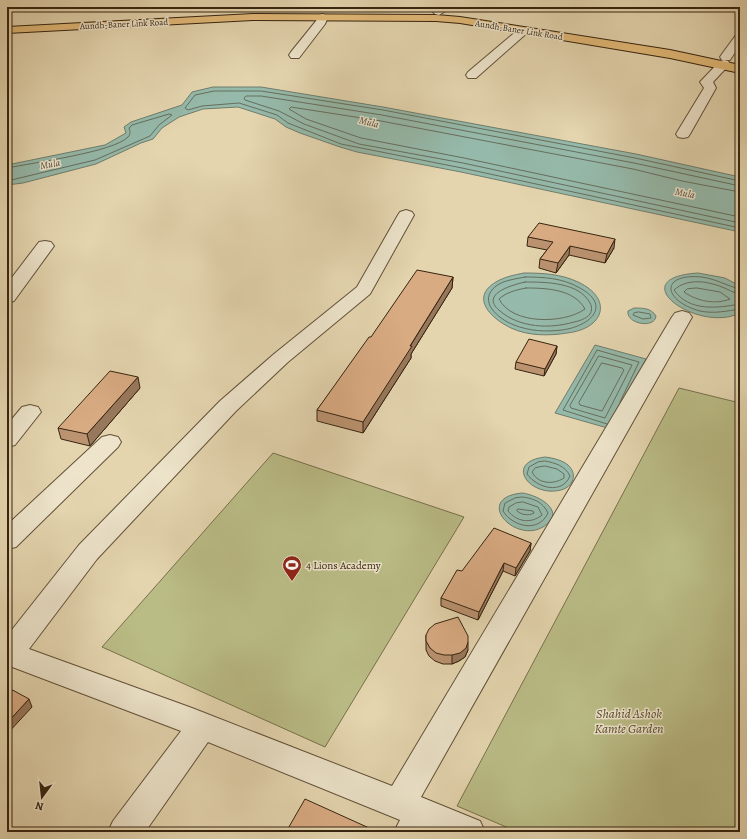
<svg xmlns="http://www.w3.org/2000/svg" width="747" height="839" font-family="Alegreya,serif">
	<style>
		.green { fill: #babc86; stroke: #78704b }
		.water { fill: #95b9aa; stroke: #6f7d6c }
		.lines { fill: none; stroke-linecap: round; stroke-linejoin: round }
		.shore { stroke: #666e5d; stroke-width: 1 }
		.minor-casing { stroke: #625038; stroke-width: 2 }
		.major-casing { stroke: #362410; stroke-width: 2 }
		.minor { fill: #ede4cb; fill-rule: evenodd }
		.major { fill: #e2ba78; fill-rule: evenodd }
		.wall { fill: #bb9371; stroke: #362410 }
		.shaded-wall { fill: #98785c; stroke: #362410 }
		.building { fill: #d9ab83; stroke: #362410 }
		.labels { text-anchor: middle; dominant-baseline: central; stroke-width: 3; stroke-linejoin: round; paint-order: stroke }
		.far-street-label { font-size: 9px; fill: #362410; stroke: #ede4cb }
		.far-water-label { font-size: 10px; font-style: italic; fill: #4e4936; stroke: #ede4cb }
		.poi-label { font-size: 11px; fill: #362410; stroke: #ede4cb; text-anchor: start }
		.near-park-label { font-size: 13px; font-style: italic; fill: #574a2e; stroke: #ede4cb }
	</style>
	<rect width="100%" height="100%" fill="#e4d5af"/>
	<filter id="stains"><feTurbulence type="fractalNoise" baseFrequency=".005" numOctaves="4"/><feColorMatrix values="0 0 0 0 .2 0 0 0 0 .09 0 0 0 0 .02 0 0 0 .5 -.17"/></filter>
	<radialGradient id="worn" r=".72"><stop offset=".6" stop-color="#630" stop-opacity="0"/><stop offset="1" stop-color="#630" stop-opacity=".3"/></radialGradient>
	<g class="green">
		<polygon points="679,388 740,403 740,832 518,832 457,806"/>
		<polygon points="273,453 464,517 325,747 102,647"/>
	</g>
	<g class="water">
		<polygon points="213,87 261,87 383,107 636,154 740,177 740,232 461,172 357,152 340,147 300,133 286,127 275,119 238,107 203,109 179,117 162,128 153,139 141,143 96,164 23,183 7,185 7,165 105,145 126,133 124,127 131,122 182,105 192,92"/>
		<path d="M524 273C543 273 561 274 578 282 614 299 604 329 567 333 549 336 528 336 511 328 492 319 469 298 496 282 504 277 514 275 524 273Z"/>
		<path d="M698 273 725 278 740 286V313C698 334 620 278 698 273Z"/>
		<path d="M634 308C643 308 651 308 656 316 655 329 626 324 628 311Z"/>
		<polygon points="595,345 646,359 611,429 555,413"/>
		<path d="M545 457C553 458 562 460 568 465 578 474 573 487 561 490 530 498 503 462 545 457Z"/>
		<path d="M522 493C539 495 568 512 543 527 514 544 473 498 522 493Z"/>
	</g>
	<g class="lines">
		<g class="shore">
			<path d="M7 168C31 163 114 152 128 137 131 134 130 131 129 128L132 125 169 114 172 115 159 125 150 136 95 160 7 181"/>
			<polyline points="740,181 635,158 383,110 261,91 214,91 195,95 185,108 188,110 202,106 239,103 277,115 288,123 341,144 462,168 740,228"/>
			<polyline points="740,186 634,163 382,115 261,96 246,96 244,98 245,100 279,111 304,124 359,144 463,163 740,223"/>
			<polyline points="740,192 682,181 633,169 381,121 291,107 289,109 306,119 361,138 464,158 740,217"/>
			<path d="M525 277C543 277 562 278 578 287 613 305 591 326 562 330 546 332 529 331 514 325 498 319 477 301 496 286 504 280 516 279 525 277Z"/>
			<path d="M525 282C545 282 579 282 590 303 592 306 592 311 590 314 586 319 579 321 574 322 550 329 520 328 500 311 479 294 512 285 525 282Z"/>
			<path d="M526 288C546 288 574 289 585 309 564 324 512 325 499 299 507 292 516 290 526 288Z"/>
			<path d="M697 288 720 292 730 299C715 305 697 301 684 292L687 289Z"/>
			<path d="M740 289C727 286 716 279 702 277 659 273 663 301 700 311 714 314 727 311 740 309"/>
			<path d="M740 294C733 293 728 289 722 287 707 281 687 278 674 290 689 312 718 308 740 304"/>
			<polygon points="639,312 650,314 651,318 643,319 633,315 634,313"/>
			<polygon points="599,356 632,365 605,418 571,408 570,406"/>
			<polygon points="602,363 622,368 624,370 602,411 580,405 579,403"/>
			<polyline points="607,424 563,410 597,350 639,362 620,402"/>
			<path d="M545 461C556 463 565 466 570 476 562 495 537 488 527 474L529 467 538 462Z"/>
			<path d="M545 466 557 469 564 474V478C553 485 538 484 532 472L535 468Z"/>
			<path d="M522 497C533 498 543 502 548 513 539 533 513 527 503 511L505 503 515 498Z"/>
			<path d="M523 502 538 507 542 515C531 524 517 522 508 511L509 507 516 503Z"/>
			<path d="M518 509 533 511 534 513C528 516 522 515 517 511Z"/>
		</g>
		<defs>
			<g id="minor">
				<polygon points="429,7 440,7 444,12 439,15 435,14"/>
				<polygon points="323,14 328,17 325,24 299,58 291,58 289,55 291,52 316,21 319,15"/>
				<polygon points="523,28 529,31 527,33 476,78 468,78 466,75 468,72 519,29"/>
				<polygon points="740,34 740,45 730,60 722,60 720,57 722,54 736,35"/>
				<polygon points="724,60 728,61 730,64 713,82 716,88 690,134 688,137 683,138 678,137 676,134 704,88 700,82 720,61"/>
				<polygon points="406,210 412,212 414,215 370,294 288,362 236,411 97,559 29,649 192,708 392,786 672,317 675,313 682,311 689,313 692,317 421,797 480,821 485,832 394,832 400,820 208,742 145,832 108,832 113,821 181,731 7,665 7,636 79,545 220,401 274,354 357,287 398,215 400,212"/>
				<polygon points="45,241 51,242 54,246 14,301 7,303 7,284 39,242"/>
				<polygon points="30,405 38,407 41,412 15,445 7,447 7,425 22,407"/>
				<polygon points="110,435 118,437 121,442 118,447 16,547 7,549 7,525 102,437"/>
			</g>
			<polygon id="major" points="253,14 436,15 460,17 670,50 740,65 740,73 670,58 460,23 436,21 253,20 7,33 7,27"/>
		</defs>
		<use href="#minor" class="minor-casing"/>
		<use href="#major" class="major-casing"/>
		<use href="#minor" class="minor"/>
		<use href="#major" class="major"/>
	</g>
	<g class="wall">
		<polygon points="458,7 496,7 489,8 489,9 458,9"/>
		<polygon points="528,237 614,248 605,263 569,255 556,273 539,268 540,259 547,250 527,246"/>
		<polygon points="453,277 452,288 411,354 411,358 363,433 317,421 317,410 371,337"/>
		<polygon points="557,346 556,354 544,376 515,369 516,362"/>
		<polygon points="140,388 90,446 61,439 58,428"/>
		<polygon points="531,543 530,551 515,576 503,571 478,620 441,606 441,598 462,571"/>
		<polygon points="426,635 468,650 465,657 459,661 452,664 443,664 435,661 429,656 426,650"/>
	</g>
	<g class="shaded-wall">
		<polygon points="615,239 614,248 605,263 607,254"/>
		<polygon points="570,246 569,255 556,273 558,263"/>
		<polygon points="453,277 452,288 411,354 411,358 363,433 363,422"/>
		<polygon points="557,346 556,354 544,376 545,369"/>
		<polygon points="138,377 140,388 90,446 87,434"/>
		<polygon points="531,543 530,551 515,576 516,568"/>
		<polygon points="504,563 503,571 478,620 479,612"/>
		<polygon points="468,642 468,650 465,657 459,661 452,664 452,655"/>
		<polygon points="29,699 32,707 7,734 7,723"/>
	</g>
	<g class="building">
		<polygon points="539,223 615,239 607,254 570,246 558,263 540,259 553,242 528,237"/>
		<polygon points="417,270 453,277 410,346 412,346 363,422 317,410 369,337 371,337"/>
		<polygon points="529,339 557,346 545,369 516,362"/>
		<polygon points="110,371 138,377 87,434 58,428"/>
		<polygon points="494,528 531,543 516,568 504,563 479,612 441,598 457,570 462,571"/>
		<polygon points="458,617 468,636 468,642 466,648 460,653 452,655 444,655 436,653 430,648 426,641 426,635 429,629 435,624"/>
		<polygon points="7,687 29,699 7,723"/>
		<polygon points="305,799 378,832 286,832"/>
	</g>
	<defs>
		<symbol id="stadium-pin" viewBox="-11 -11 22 30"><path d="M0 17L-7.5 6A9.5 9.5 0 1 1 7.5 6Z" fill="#8f2418" stroke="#ede4cb"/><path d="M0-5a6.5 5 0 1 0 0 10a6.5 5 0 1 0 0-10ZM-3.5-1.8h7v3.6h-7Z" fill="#fff"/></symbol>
	</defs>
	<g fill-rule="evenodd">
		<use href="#stadium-pin" x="281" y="554" width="22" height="30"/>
	</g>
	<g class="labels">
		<g class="far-street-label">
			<text transform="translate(124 24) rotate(-3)">Aundh-Baner Link Road</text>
			<text transform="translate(519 30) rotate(9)">Aundh-Baner Link Road</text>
		</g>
		<g class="far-water-label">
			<text transform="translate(369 122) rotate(14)">Mula</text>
			<text transform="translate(50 164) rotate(-10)">Mula</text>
			<text transform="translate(685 193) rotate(11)">Mula</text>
		</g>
		<g class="poi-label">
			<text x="306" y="565">4 Lions Academy</text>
		</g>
		<g class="near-park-label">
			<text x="629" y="713">Shahid Ashok<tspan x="629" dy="15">Kamte Garden</tspan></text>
		</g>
	</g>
	<rect width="747" height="839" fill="none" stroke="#e4d5af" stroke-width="24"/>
	<rect x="8" y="8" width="731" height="823" fill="none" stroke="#362410" stroke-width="2"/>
	<rect x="12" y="12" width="723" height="815" fill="none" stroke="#362410"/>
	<g transform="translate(42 797) rotate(195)" stroke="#ede4cb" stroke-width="3" paint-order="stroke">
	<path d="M0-3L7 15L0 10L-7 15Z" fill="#362410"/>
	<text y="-6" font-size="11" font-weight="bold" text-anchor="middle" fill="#362410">N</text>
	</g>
	<rect width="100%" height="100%" filter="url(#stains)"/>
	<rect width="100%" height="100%" fill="url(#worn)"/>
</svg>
